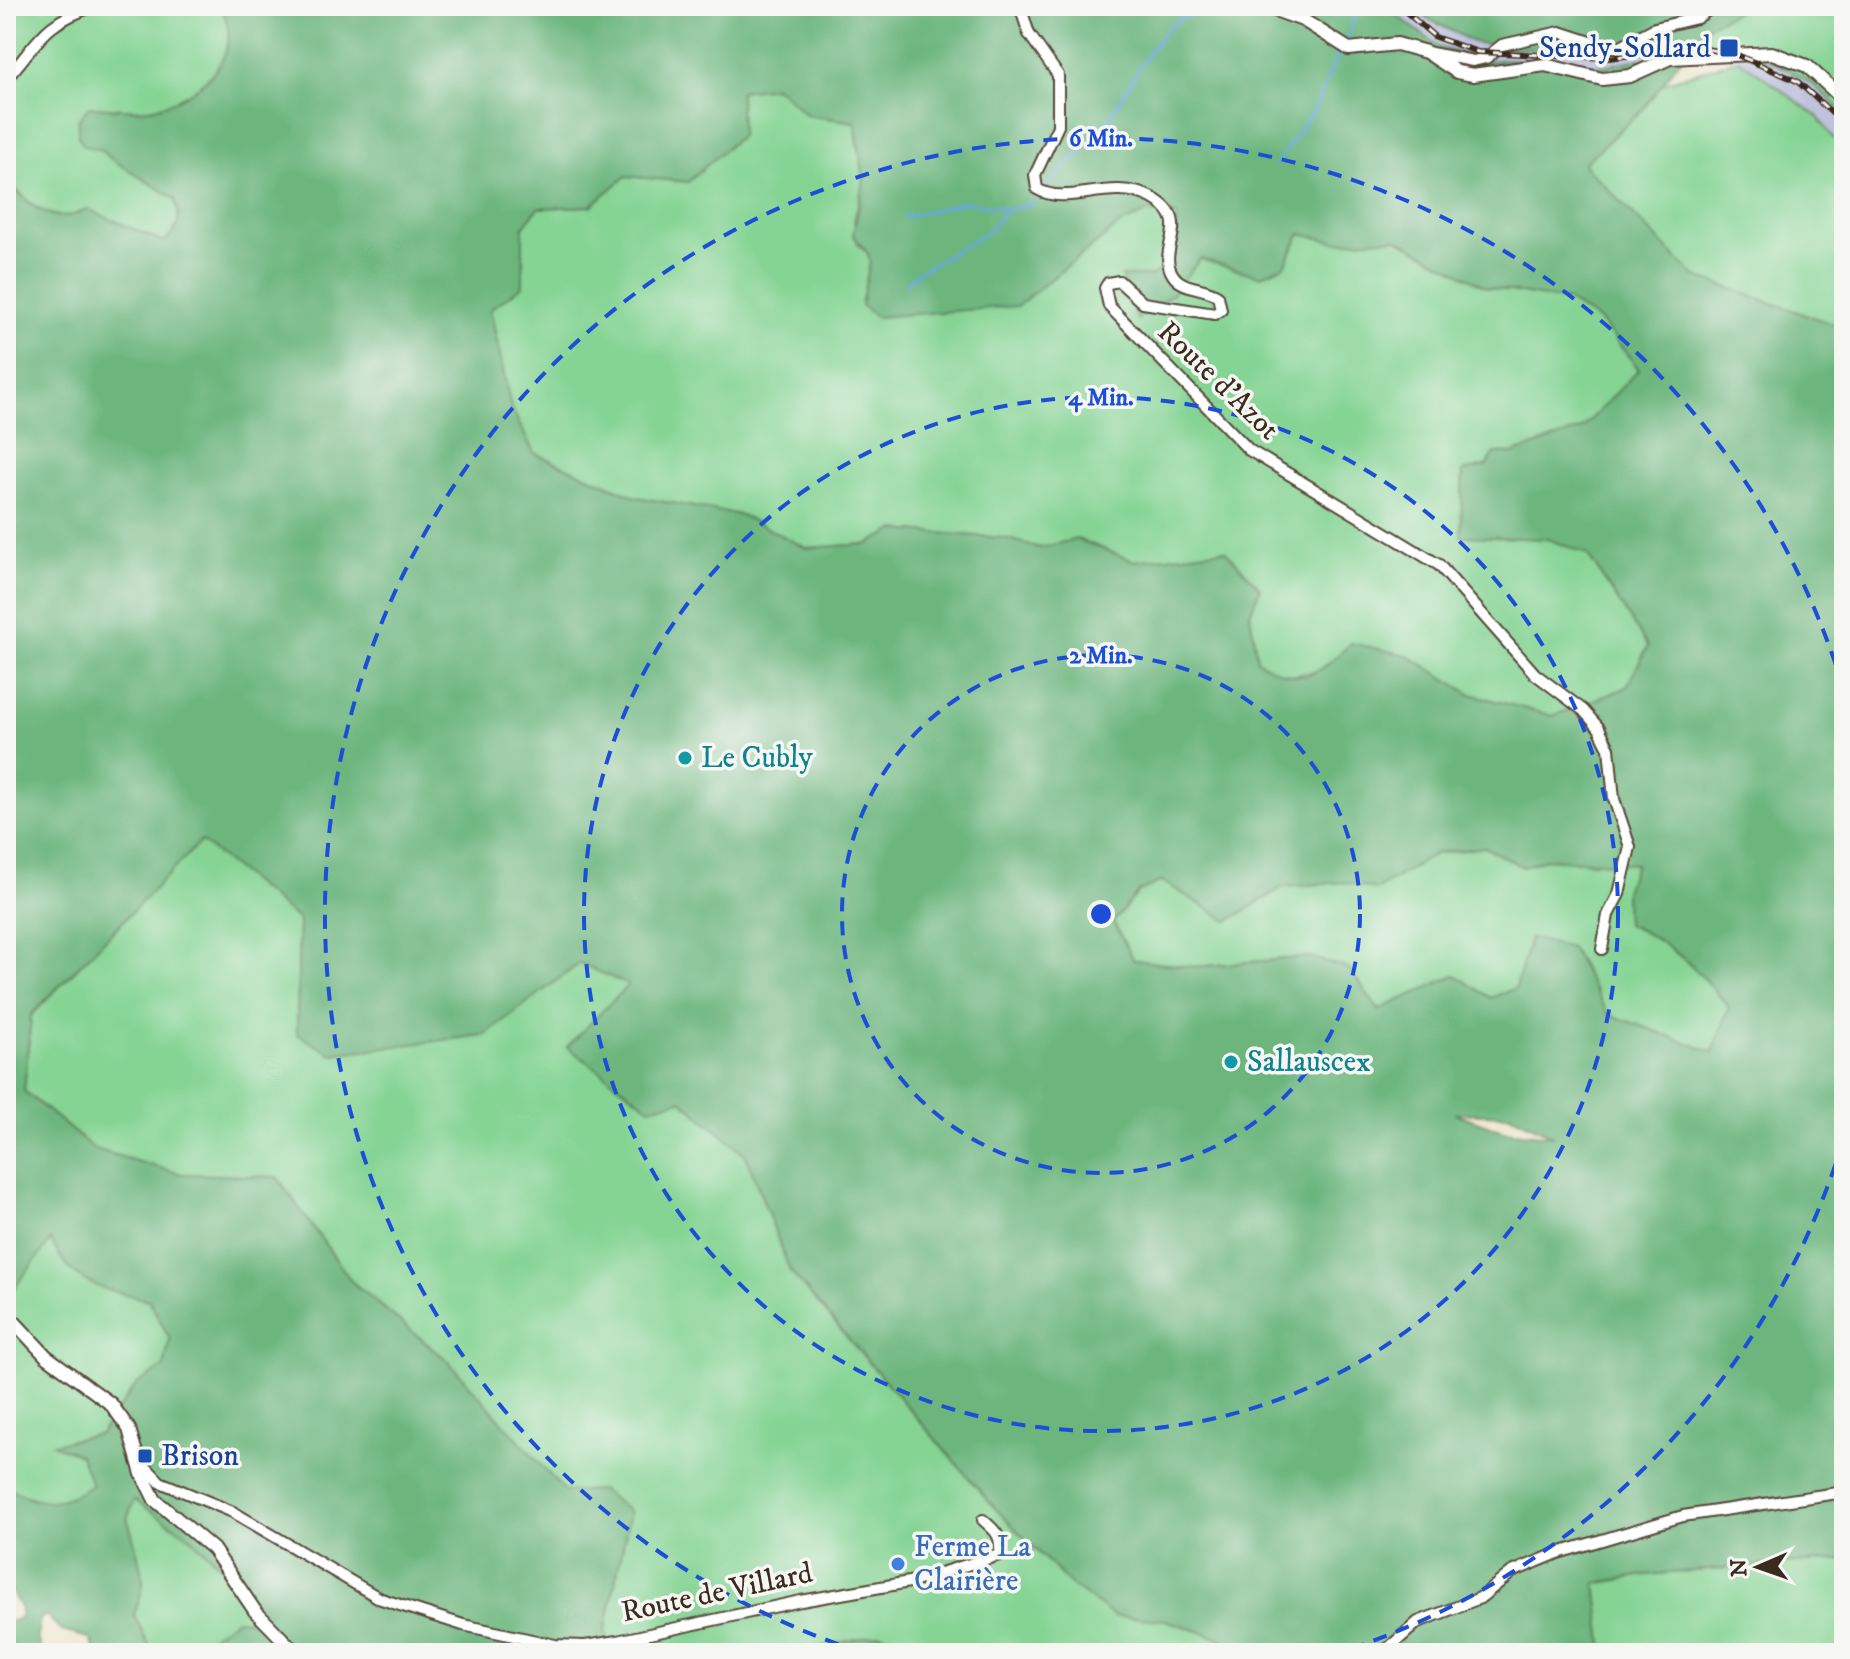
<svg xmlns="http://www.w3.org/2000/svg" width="1850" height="1659" font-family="'IM FELL DW Pica',serif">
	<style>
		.industrial { fill: #c0c2dd }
		.green { fill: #85d494; stroke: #607f59; stroke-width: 2 }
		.forest { fill: #6cb67e; stroke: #54704e; stroke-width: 2; fill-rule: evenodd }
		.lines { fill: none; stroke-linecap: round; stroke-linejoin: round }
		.stream { stroke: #6ba7dc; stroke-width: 3 }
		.minor-casing { stroke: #564638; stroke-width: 14 }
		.tertiary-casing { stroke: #564638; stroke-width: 16 }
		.minor { stroke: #fff; stroke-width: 10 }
		.tertiary { stroke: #fff; stroke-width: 12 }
		.rail-casing { stroke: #3b2a1e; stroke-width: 6 }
		.rail { stroke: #f6f6f2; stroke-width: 3; stroke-dasharray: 9; stroke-linecap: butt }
		.ring { fill: none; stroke: #1d4ed8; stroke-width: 4; stroke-dasharray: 14 10 }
		.transit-dot { fill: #1a4fb4; stroke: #f6f6f2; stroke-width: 3 }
		.culture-dot { fill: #0f9aa8; stroke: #f6f6f2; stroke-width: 3 }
		.shop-dot { fill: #3f7fe0; stroke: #f6f6f2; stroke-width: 3 }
		.labels { text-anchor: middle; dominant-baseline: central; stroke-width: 7; stroke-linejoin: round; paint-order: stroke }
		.transit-label { font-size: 30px; fill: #164399; stroke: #f6f6f2; text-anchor: end }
		.street-label { font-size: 30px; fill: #3b2a1e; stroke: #f6f6f2 }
		.culture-label { font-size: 30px; fill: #0d838f; stroke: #f6f6f2; text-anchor: start }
		.shop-label { font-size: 30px; fill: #366cbe; stroke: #f6f6f2; text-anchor: start }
		.centre { fill: #1d4ed8; stroke: #f6f6f2; stroke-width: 4 }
		.ring-label { font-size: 24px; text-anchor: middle; font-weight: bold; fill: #1d4ed8; stroke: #f6f6f2; stroke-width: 7; stroke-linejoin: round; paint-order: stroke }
	</style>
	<rect width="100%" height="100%" fill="#f6f6f2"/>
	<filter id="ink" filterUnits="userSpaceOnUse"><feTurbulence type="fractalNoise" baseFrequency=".0125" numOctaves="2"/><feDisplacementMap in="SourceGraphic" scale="16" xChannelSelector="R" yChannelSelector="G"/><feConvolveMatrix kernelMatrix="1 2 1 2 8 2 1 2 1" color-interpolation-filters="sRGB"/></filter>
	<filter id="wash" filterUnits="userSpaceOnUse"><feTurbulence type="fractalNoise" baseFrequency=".006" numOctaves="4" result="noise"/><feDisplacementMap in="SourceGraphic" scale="32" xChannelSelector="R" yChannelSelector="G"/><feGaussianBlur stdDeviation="1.8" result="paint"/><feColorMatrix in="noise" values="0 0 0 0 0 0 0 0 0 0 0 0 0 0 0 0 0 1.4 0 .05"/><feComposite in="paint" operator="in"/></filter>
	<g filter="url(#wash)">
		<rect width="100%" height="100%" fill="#eee5cb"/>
		<polygon class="industrial" points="1411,10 1473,42 1512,49 1572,49 1602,53 1677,38 1766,57 1816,86 1844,114 1844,153 1817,116 1739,59 1687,51 1602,66 1508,59 1491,61 1441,48 1393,13"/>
		<g class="green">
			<path d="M6 6H220C249 54 201 94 158 107 139 113 109 107 89 107L102 150 110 158 175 199C181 219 180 229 163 242L87 209C54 228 28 205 6 178Z"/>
			<path d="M1748 6H1828L1844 26V114C1804 66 1753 53 1694 42L1705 27Z"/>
			<polygon points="1739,59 1817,116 1844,153 1844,328 1694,276 1583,164 1643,109 1663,83"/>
			<polygon points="776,87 807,115 855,122 864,181 854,220 858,245 868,253 870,262 866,292 861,301 1017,306 1119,225 1148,212 1177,215 1175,254 1152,276 1172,294 1200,259 1260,276 1285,265 1300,234 1338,242 1396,238 1486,287 1568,301 1600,321 1639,369 1582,429 1512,454 1495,453 1486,466 1463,471 1461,535 1548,539 1587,554 1648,646 1626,688 1553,716 1470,694 1407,655 1285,677 1257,660 1250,614 1260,588 1224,550 1134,561 1078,539 1040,548 1004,538 895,530 868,544 806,548 741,515 636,497 534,453 511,408 490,308 523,286 523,227 538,208 591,206 625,176 688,182 740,90"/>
			<path d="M201 840 299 920 297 1033 484 1035 580 963 629 985 568 1046 681 1099 746 1155 790 1271 994 1507 1070 1584 1114 1616 1166 1620 1219 1638 1243 1650 1261 1653H924C898 1622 849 1641 817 1648L811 1653H610L605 1631 630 1512 601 1490 565 1493 448 1361 352 1282 277 1177 181 1174 94 1149 24 1091 31 1016Z"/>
			<path d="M1485 847 1523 867 1545 859 1637 864 1625 891 1626 924C1669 941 1700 971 1730 1007L1713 1053 1608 1014 1571 948 1530 939 1516 988 1491 998 1455 975 1379 1010 1349 969 1310 957 1193 967 1134 960 1113 922 1139 891 1162 881 1228 921 1283 887 1343 882 1377 889 1436 854Z"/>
			<path d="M51 1239 123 1293 149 1300 170 1339 164 1367 137 1384 100 1434 54 1444 80 1455 93 1485C60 1507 41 1505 6 1487V1299Z"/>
			<path d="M134 1499 189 1536 220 1565 260 1620 207 1653H153L134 1615C137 1605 142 1593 143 1583 143 1575 131 1527 127 1519Z"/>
			<polygon points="1844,1559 1844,1653 1604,1652 1596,1584 1645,1575"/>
		</g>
		<g class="forest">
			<path d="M220 6H1748L1705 27 1694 42 1677 38 1602 53 1572 49H1512L1473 42 1411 10 1394 13 1441 48 1491 61 1508 59 1602 66 1687 51 1643 109 1583 164 1694 276 1844 328V1559L1645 1575 1596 1583 1604 1652 1608 1653H1261L1243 1650 1219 1638 1166 1620 1114 1616 1070 1584 994 1507 790 1271 746 1155 681 1100 650 1108 567 1047 628 985 580 963 484 1035 332 1054 297 1034 299 920 201 841 31 1015 24 1091 94 1149 181 1174 277 1177 352 1282 448 1361 565 1492 601 1490 630 1512 605 1631 610 1653H207L210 1637 236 1619 259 1620 220 1565 189 1536 134 1500 127 1519C131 1527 143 1575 143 1583 142 1593 137 1605 134 1615L153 1653H97L89 1638 62 1631 46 1615 40 1619 37 1637 42 1653H17L6 1640V1624L21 1617V1609L6 1582V1487C41 1505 59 1507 92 1485L80 1455 52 1444 100 1434 137 1384 164 1367 170 1339 149 1300C103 1288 74 1289 51 1240L6 1299V178C28 205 54 229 87 209L164 242C180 228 181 219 175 199L110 158 102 150 84 146 78 137V120L89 107C109 107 138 113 158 107 201 94 248 54 220 6ZM776 87 807 115 855 122 864 181 853 235 868 254 870 262 861 305 876 317 1017 306 1119 225 1148 212 1177 215 1175 254 1152 276H1121L1137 320 1172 294 1200 259 1260 276 1285 265 1300 234 1338 242 1396 238 1486 287 1568 301 1600 321 1639 369 1582 429 1512 454 1495 453 1486 466 1463 471 1461 536 1548 539 1587 554 1648 646 1626 688 1553 716 1470 694 1407 655 1351 643C1315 678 1303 688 1257 660L1250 614 1260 588 1225 550 1134 561 1077 539 1040 548 1004 538 895 530 868 544 806 548 741 515 636 497 534 453 511 408 490 309 523 286V227L538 208 591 206 626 176 688 182 741 135 740 91ZM1485 847 1523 867 1545 859 1636 864 1625 891 1626 924C1670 941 1700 971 1729 1007L1713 1052 1608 1014 1571 948 1530 938 1516 988 1491 998 1455 975 1379 1010 1349 969 1310 957 1193 967 1134 960 1113 922 1139 891 1162 881 1228 921 1283 887 1343 882 1377 889 1436 853ZM1455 1113 1510 1115 1553 1136 1503 1131Z"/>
			<polygon points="881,1634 919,1648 924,1653 811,1653 817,1648"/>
		</g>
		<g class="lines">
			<g class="stream">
				<polyline points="1347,38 1359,6"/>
				<polyline points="1276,165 1316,106 1338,55"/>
				<path d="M1045 189C1061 167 1085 152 1101 130 1127 97 1142 49 1176 22 1190 11 1212 18 1228 6"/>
				<polyline points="904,217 966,202 1006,209"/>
				<polyline points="905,285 919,272 989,231 1006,210 1029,205 1035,198"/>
			</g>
		</g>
	</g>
	<g filter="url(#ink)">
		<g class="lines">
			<defs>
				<g id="minor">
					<path d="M1020 6 1029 34 1058 75V126L1035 175 1037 189C1069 208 1110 176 1152 198 1196 222 1155 248 1173 275 1183 290 1204 286 1218 296L1221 310 1215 314 1143 303 1119 281 1108 283 1105 288 1109 306 1249 450 1439 565 1535 674 1583 710 1599 728 1609 748 1614 799 1630 847 1619 894 1608 915 1602 949"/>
					<polyline points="1426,52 1473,61 1486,58 1502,45 1560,32 1606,47 1619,47 1655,28 1697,18 1714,6"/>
					<path d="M6 79C40 41 41 24 94 6"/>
					<path d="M139 1460 160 1482 233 1512 381 1599 463 1625 555 1645 585 1646 617 1641 801 1601 915 1581 999 1555C1003 1537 996 1531 983 1520"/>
					<polyline points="1383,1653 1418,1622 1480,1598 1512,1572 1558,1553 1683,1516 1844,1492"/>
				</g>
				<g id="tertiary">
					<polyline points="1264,6 1303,20 1349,49 1397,44 1426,52 1457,72 1473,75 1545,65 1602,79 1630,76 1670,58 1772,53 1807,66 1844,100"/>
					<polyline points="6,1313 46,1356 111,1404 129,1429 142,1474 155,1500 213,1549 255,1611 296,1653"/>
					<polyline points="6,1648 11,1653"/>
				</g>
			</defs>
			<use href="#minor" class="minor-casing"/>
			<use href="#tertiary" class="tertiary-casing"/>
			<use href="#minor" class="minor"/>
			<use href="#tertiary" class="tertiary"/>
			<defs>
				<polyline id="rail" points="1399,6 1435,37 1478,52 1609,58 1694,47 1735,54 1797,81 1844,124"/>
			</defs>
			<use href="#rail" class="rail-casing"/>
			<use href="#rail" class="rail"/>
		</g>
	</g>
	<g class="ring">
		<circle cx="1101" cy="914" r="259"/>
		<circle cx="1101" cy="914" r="517"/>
		<path d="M1843 1141A776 776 0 0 1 1341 1652M861 1652A776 776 0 1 1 1843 687"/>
	</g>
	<g class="transit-dot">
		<rect x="1719" y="38" width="20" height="20" rx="4"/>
		<rect x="137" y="1448" width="16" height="16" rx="4"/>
	</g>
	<g class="culture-dot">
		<circle cx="685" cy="758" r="8"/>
		<circle cx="1231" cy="1062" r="8"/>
	</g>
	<circle class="shop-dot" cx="898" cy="1564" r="8"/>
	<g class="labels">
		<g class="transit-label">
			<text x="1711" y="48">Sendy-Sollard</text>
			<text x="161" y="1456" text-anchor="start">Brison</text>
		</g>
		<g class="street-label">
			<text transform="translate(1218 381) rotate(44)">Route d'Azot</text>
			<text transform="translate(717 1593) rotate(-12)">Route de Villard</text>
		</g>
		<g class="culture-label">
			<text x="701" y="758">Le Cubly</text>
			<text x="1247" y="1062">Sallauscex</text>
		</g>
		<g class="shop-label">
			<text x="914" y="1547">Ferme La<tspan x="914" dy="34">Clairière</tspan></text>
		</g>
	</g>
	<circle cx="1101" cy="914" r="12" class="centre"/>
	<g class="ring-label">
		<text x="1101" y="146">6 Min.</text>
		<text x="1101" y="405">4 Min.</text>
		<text x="1101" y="663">2 Min.</text>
	</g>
	<rect width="1850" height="1659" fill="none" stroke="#f6f6f2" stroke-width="32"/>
	<g transform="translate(1758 1567) rotate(268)" stroke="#f6f6f2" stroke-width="6" paint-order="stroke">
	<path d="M0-6L14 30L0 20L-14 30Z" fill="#3b2a1e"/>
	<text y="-12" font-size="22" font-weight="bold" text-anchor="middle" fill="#3b2a1e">N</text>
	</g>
</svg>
